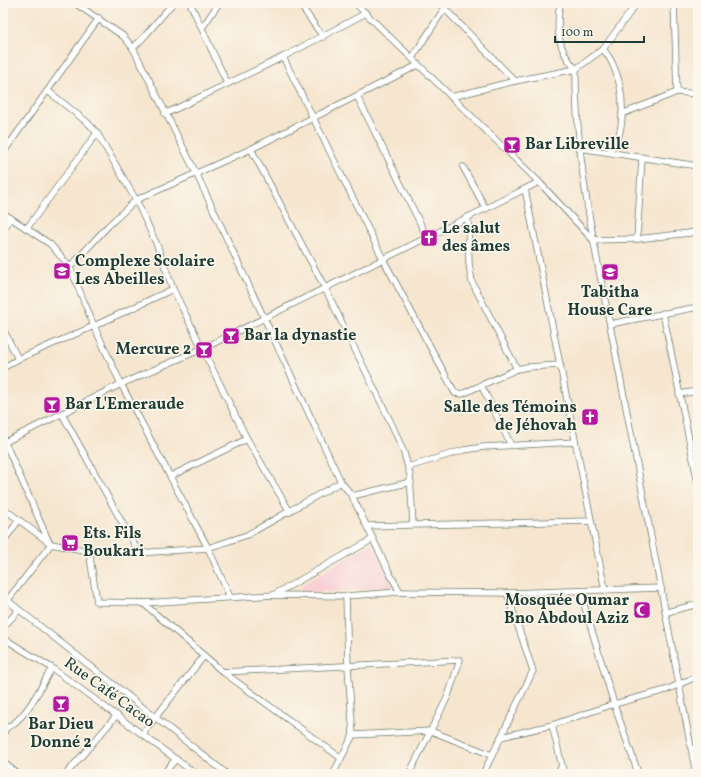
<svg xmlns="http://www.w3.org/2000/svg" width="701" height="777" font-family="Vollkorn,serif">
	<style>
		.built { fill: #f7cfd5 }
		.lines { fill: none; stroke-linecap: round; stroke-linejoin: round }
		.street-casing { stroke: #6a786b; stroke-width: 7 }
		.street { stroke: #fff; stroke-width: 5.5 }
		.labels { text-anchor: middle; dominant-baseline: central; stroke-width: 3.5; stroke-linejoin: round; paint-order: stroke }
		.poi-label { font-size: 16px; font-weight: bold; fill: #1f3d34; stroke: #fbf7ec; text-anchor: start }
		.street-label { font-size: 16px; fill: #1f3d34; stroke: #fbf7ec }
	</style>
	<rect width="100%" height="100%" fill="#fbf7ec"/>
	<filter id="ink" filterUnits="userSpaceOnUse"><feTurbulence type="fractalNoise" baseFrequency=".025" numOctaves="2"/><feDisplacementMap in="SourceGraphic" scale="8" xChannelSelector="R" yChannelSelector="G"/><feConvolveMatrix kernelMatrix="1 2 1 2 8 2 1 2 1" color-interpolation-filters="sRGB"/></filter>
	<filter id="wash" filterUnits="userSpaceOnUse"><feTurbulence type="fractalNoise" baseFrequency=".012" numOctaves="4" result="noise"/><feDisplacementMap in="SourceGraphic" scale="16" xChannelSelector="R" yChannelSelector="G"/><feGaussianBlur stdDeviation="0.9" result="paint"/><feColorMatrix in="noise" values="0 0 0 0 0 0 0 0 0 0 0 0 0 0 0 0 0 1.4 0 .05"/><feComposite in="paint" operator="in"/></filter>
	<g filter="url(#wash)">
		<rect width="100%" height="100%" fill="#f6e6d0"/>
		<polygon class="built" points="372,543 394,588 303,593 301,586"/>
	</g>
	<g filter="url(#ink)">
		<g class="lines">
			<defs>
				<g id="street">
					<polyline points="75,3 123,36 133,48 197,175 341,482 352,496 389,572 400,592"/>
					<polyline points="190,3 227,83"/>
					<polyline points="299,3 323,37"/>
					<polyline points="355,3 539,182 593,240 637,239 698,232"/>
					<path d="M560 3C556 28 557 50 576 69L603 49 637 3"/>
					<polyline points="445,9 515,81"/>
					<polyline points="202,28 219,3"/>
					<polyline points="133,48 144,37 173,3"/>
					<path d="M603 49C607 54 611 60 613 65 624 88 628 133 609 152"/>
					<polyline points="283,57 383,259 455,393 462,394 517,369 527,367 560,365"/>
					<polyline points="412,58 448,3"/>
					<polyline points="48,91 88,123 97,133 107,150 136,200 157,245 173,289 247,439 290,512"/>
					<polyline points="677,92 698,94"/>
					<polyline points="357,96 427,237"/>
					<path d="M451 97 515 81 576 69C575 171 600 271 619 371 645 505 671 640 696 774"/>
					<polyline points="165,114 283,57 366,13"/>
					<polyline points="622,114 677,92 674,3"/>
					<polyline points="579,148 698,166"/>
					<polyline points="251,149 325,288 393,427 404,453 410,475 413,524"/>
					<polyline points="3,153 99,18"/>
					<polyline points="463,167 486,209"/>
					<polyline points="525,189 605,590"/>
					<polyline points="3,213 50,244 70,267 94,326 121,384 208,548 230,597"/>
					<polyline points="468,217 469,264 472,282 517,369"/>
					<polyline points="27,228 97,133"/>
					<polyline points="3,231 10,219"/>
					<polyline points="637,239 642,157"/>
					<polyline points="70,267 108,226 136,200 251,149 418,65"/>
					<polyline points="663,313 698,483"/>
					<polyline points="610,324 698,307"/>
					<polyline points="3,329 18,359"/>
					<polyline points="3,368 18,359 94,326 173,289"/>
					<polyline points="481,385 511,445"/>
					<polyline points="679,394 698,391"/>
					<polyline points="62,414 139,553"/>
					<polyline points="3,438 49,542"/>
					<polyline points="5,442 121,384 204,348 539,182"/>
					<polyline points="408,467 464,450 484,447 575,442"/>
					<polyline points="171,476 247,439"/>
					<polyline points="352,496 411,482"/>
					<polyline points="3,508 51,544 89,551 139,553 208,548 247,535 341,482"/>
					<polyline points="367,526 591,521"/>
					<polyline points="3,542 19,520"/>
					<polyline points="89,551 97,602 143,603 274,595 346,596 400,592 507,593 661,588"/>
					<polyline points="580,591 614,704 637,770"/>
					<polyline points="275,594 373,539"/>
					<polyline points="3,597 227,774"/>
					<polyline points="7,601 51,544"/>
					<polyline points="143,603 223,672 341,758"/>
					<polyline points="667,612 698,604"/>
					<polyline points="3,627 19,610"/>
					<polyline points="3,638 52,668 196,774"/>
					<polyline points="223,672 460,660 448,696 409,774"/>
					<polyline points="552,725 564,774"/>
					<polyline points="143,733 204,656"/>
					<path d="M3 735 6 728C26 720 41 686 52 668"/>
					<polyline points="353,735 431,731 492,755"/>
					<polyline points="501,737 552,725 614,704 666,690 698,676"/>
					<polyline points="3,762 18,774"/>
					<polyline points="66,774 117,715"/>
					<polyline points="163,774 176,759"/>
					<polyline points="333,774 353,735 348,667 346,596"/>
					<polyline points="483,774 533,671 507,593"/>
					<polyline points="558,774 561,767"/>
				</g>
			</defs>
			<use href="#street" class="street-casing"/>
			<use href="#street" class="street"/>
		</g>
	</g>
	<defs>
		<symbol id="bar-square" viewBox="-11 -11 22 22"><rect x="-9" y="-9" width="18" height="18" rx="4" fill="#b5179e" stroke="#fbf7ec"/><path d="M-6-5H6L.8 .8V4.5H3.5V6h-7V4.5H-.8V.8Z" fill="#fff"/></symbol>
		<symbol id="church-square" viewBox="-11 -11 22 22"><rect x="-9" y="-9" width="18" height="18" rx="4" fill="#b5179e" stroke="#fbf7ec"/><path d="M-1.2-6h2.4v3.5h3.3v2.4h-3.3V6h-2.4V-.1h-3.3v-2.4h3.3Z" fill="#fff"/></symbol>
		<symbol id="school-square" viewBox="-11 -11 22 22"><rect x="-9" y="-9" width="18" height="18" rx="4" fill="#b5179e" stroke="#fbf7ec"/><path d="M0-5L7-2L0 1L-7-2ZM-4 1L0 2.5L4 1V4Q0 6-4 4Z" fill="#fff"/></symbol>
		<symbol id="supermarket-square" viewBox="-11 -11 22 22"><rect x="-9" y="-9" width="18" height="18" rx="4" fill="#b5179e" stroke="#fbf7ec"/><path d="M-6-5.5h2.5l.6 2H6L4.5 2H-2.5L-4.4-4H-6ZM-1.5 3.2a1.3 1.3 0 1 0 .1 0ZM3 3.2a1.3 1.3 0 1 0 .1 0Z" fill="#fff"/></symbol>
		<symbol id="mosque-square" viewBox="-11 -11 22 22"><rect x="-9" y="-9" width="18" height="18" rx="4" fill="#b5179e" stroke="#fbf7ec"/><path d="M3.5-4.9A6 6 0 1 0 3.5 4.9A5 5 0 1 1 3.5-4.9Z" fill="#fff"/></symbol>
	</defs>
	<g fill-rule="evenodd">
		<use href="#bar-square" x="502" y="135" width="20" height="20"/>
		<use href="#church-square" x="419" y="228" width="20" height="20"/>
		<use href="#school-square" x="52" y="261" width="20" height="20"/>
		<use href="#school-square" x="600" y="262" width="20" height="20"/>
		<use href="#bar-square" x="221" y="326" width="20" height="20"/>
		<use href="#bar-square" x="194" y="340" width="20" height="20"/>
		<use href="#bar-square" x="42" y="395" width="20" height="20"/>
		<use href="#church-square" x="580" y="407" width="20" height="20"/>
		<use href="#supermarket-square" x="60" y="533" width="20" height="20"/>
		<use href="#mosque-square" x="632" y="600" width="20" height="20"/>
		<use href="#bar-square" x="51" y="694" width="20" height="20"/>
	</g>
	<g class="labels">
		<g class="poi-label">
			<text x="525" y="145">Bar Libreville</text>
			<text x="442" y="229">Le salut<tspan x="442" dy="18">des âmes</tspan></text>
			<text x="75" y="262">Complexe Scolaire<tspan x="75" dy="18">Les Abeilles</tspan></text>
			<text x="610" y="293" text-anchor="middle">Tabitha<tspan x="610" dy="18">House Care</tspan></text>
			<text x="244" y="336">Bar la dynastie</text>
			<text x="191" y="350" text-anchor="end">Mercure 2</text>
			<text x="65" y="405">Bar L'Emeraude</text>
			<text x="577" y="408" text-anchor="end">Salle des Témoins<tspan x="577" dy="18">de Jéhovah</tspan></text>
			<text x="83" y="534">Ets. Fils<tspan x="83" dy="18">Boukari</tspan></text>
			<text x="629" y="601" text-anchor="end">Mosquée Oumar<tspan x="629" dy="18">Bno Abdoul Aziz</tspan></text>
			<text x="61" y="725" text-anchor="middle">Bar Dieu<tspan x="61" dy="18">Donné 2</tspan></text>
		</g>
		<g class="street-label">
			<text transform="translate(109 693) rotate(36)">Rue Café Cacao</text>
		</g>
	</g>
	<rect width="701" height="777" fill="none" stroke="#fbf7ec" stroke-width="16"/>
	<path d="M555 36v6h89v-6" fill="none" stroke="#1f3d34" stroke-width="2"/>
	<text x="561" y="36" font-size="12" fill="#1f3d34" stroke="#fbf7ec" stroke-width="3" paint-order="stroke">100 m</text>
</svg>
